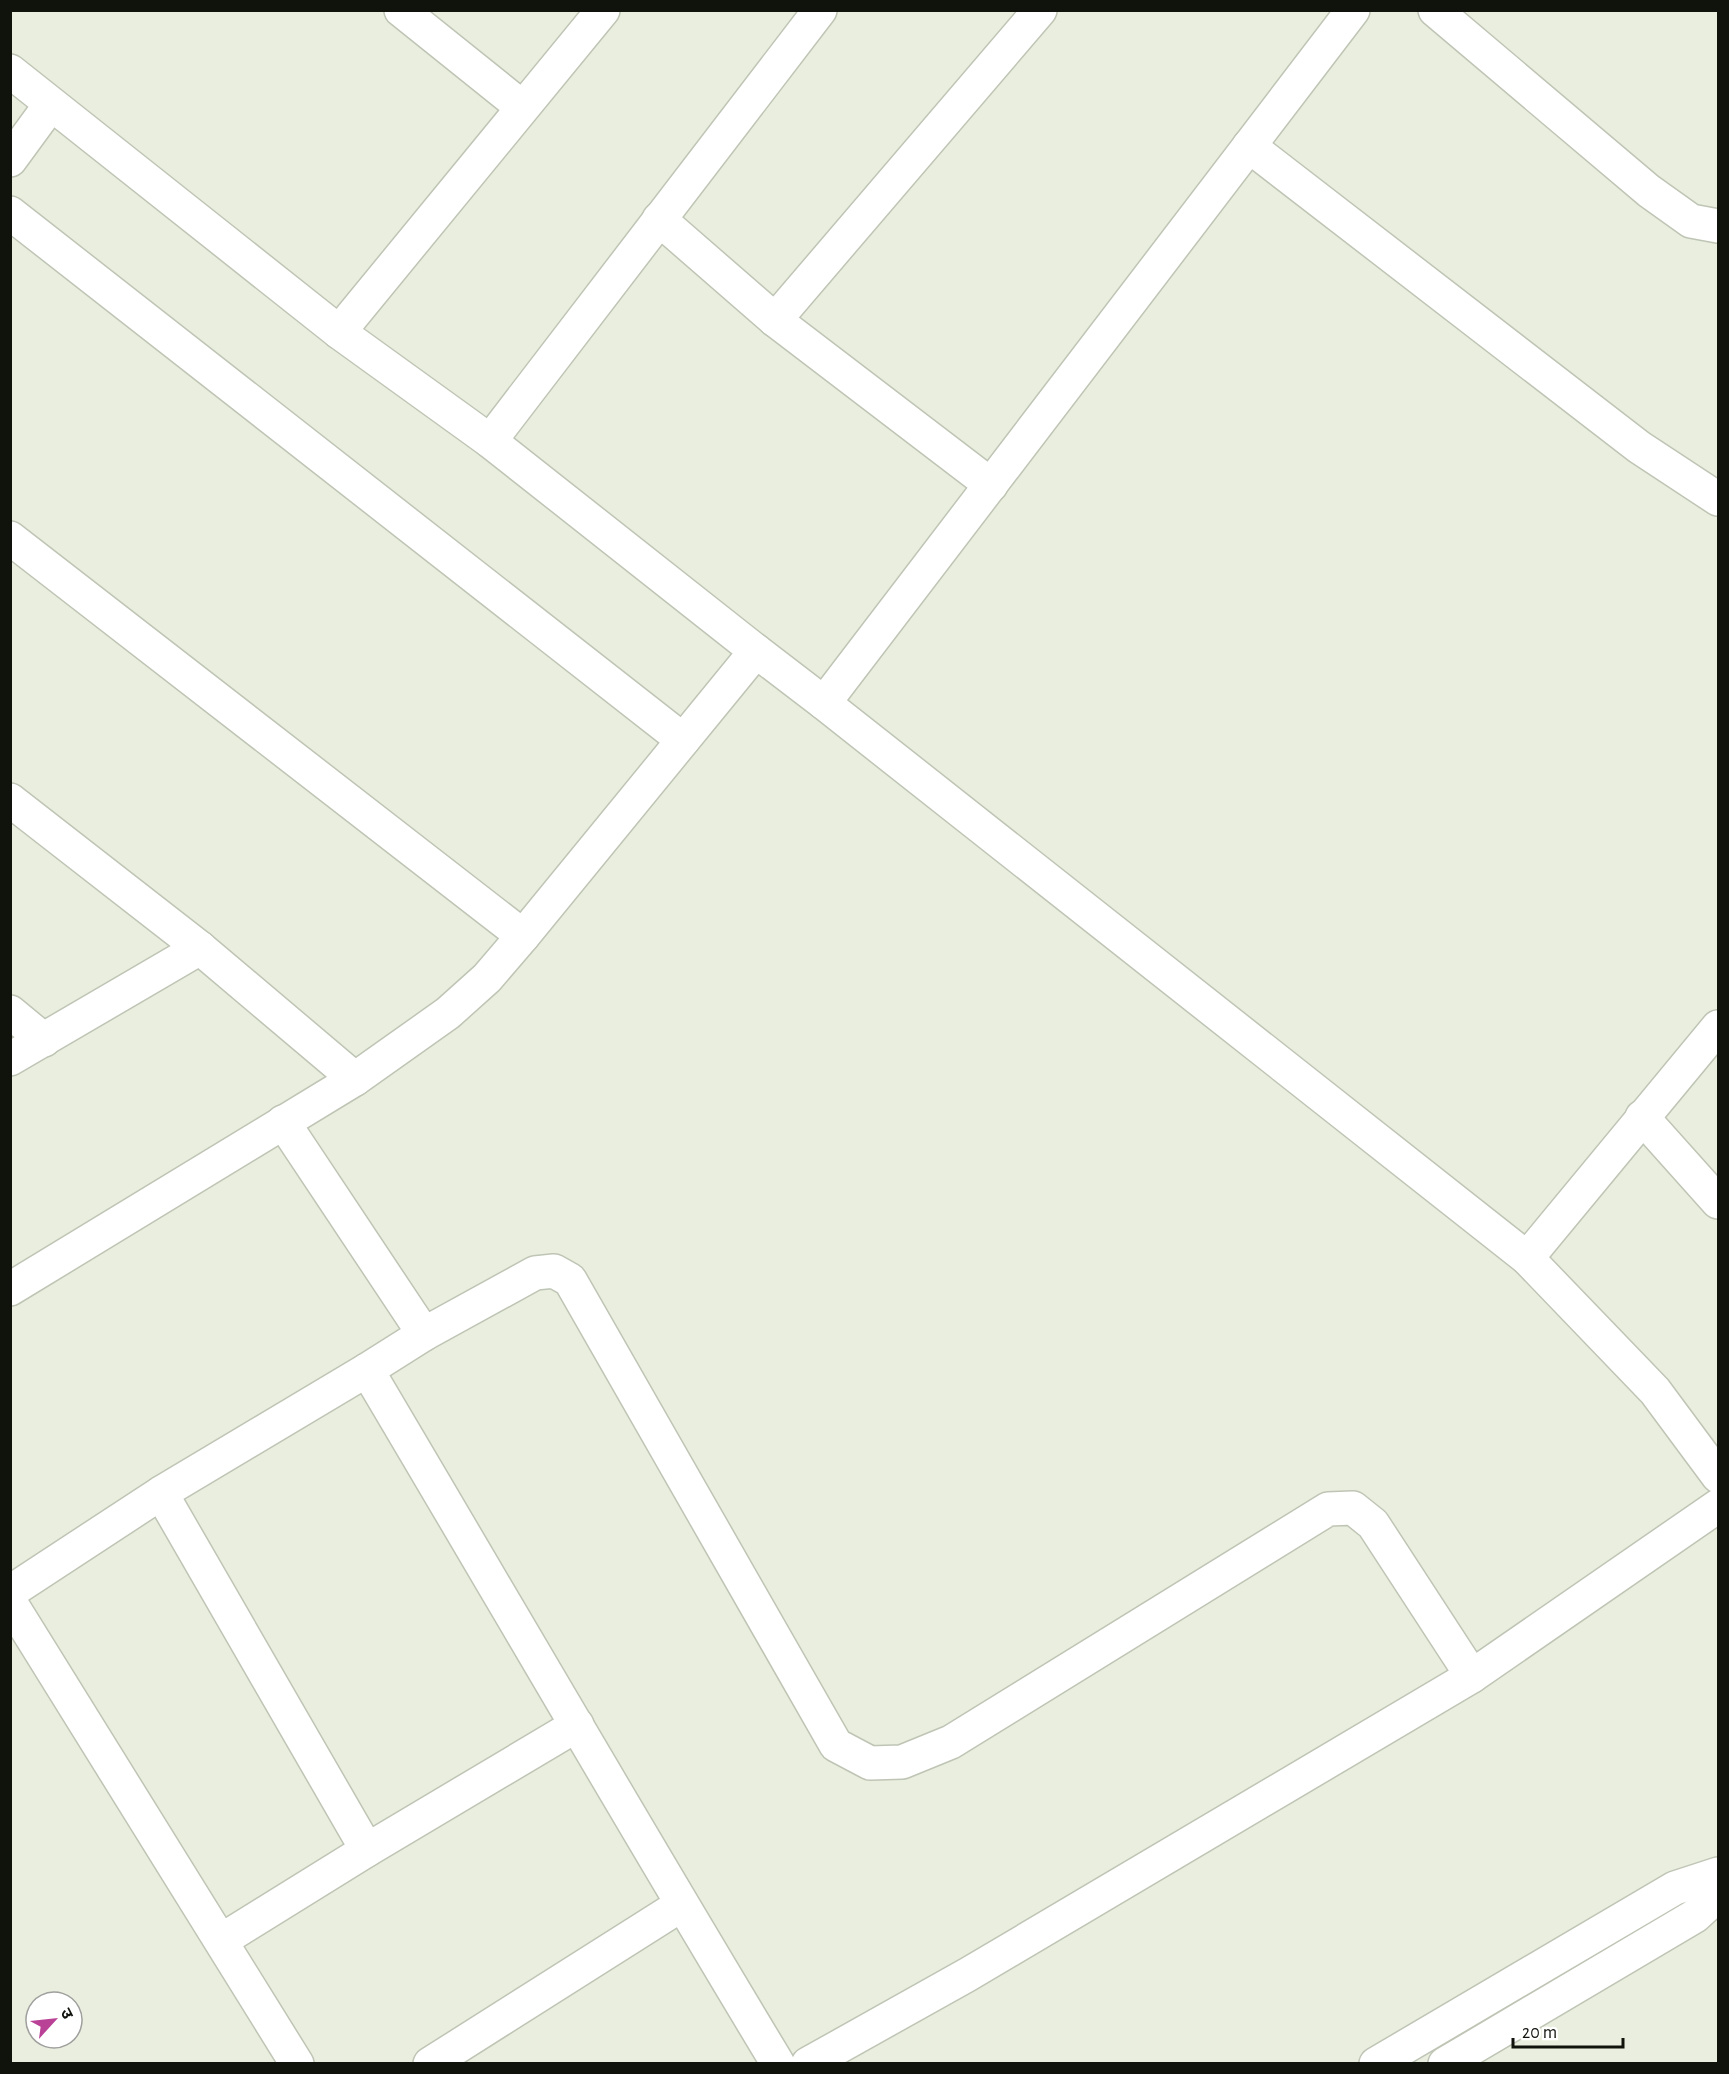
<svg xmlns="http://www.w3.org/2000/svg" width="1729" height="2074" font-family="'Alegreya Sans','Noto Sans Devanagari',sans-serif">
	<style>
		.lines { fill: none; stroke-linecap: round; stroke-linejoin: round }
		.minor-casing { stroke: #bfc5b5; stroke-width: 36 }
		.tertiary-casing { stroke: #bfc5b5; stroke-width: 36 }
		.minor { stroke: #fff; stroke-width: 33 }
		.tertiary { stroke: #fff; stroke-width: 33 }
	</style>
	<rect width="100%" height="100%" fill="#e9eede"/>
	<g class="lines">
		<defs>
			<g id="minor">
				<polyline points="401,10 522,107"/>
				<polyline points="1435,10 1649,191 1691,221 1718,226"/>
				<polyline points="10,71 339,332 490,441 756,651 824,703 1527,1258 1655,1391 1718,1476"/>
				<polyline points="1249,146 1639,447 1718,499"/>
				<polyline points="10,160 51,104"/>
				<polyline points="10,213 683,740"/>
				<polyline points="659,219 775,320 991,485"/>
				<polyline points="775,320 1040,10"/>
				<polyline points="339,332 603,10"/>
				<polyline points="490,441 820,10"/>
				<polyline points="10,538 523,936"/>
				<polyline points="824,703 1353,10"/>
				<polyline points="10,800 200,948 355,1079"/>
				<polyline points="10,1012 44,1040"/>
				<polyline points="10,1059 200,948"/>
				<polyline points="1642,1117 1718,1202"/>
				<polyline points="283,1122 424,1334"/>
				<polyline points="1527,1258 1718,1027"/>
				<polyline points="10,1289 355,1079 448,1013 487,978 523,936 756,651"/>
				<path d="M367 1370C504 1601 639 1834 778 2064"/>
				<polyline points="161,1493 367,1850"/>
				<polyline points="10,1592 161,1493 367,1370 424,1334 535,1273 554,1271 570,1280 836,1745 870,1763 902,1762 951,1742 1328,1509 1353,1508 1373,1524 1472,1676"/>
				<polyline points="10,1602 297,2064"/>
				<polyline points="222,1940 367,1850 577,1725"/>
				<polyline points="430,2064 681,1905"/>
				<polyline points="808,2064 967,1975 1472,1676 1718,1506"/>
			</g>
			<g id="tertiary">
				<polyline points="1376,2064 1675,1888 1718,1874"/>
				<polyline points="1445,2064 1695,1916 1718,1895"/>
			</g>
		</defs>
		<use href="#minor" class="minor-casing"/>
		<use href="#tertiary" class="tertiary-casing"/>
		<use href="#minor" class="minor"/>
		<use href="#tertiary" class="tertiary"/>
	</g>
	<rect width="1729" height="2074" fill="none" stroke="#10120c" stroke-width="24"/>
	<g transform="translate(54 2020) rotate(63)"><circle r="28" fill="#ffffff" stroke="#9fa09e" stroke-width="1.5"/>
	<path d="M0-4.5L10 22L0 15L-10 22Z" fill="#b94297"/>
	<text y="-9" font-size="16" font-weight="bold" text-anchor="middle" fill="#10120c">उ</text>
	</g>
	<path d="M1513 2038v9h110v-9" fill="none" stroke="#10120c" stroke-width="3"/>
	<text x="1522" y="2038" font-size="18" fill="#10120c" stroke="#ffffff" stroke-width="4.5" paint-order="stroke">20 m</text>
</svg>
